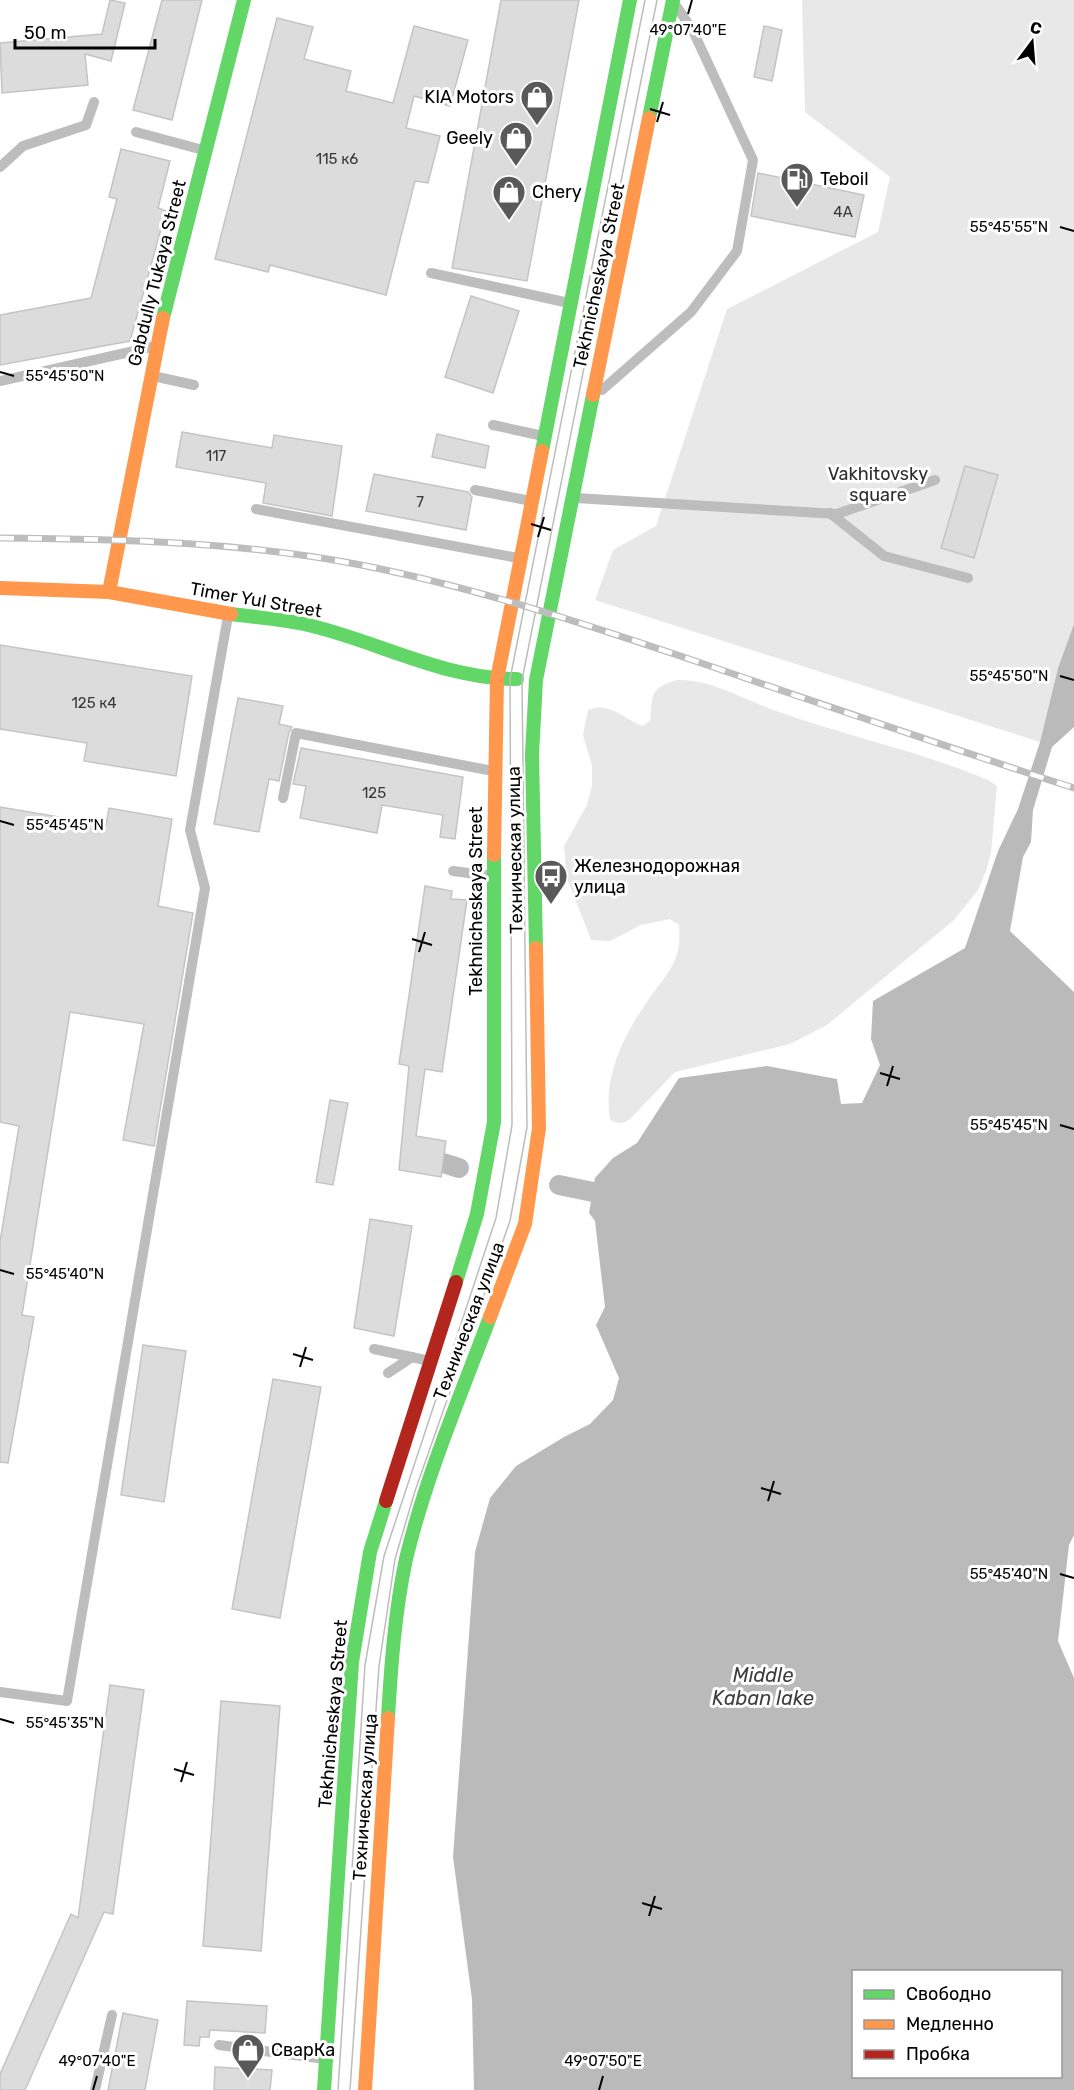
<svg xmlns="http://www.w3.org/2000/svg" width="1074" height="2090" font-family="Rubik,sans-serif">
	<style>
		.green { fill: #e8e8e8 }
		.water { fill: #bababa; fill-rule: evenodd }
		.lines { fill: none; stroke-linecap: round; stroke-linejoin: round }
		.canal { stroke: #bababa; stroke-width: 20 }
		.building { fill: #dcdcdc; stroke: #c4c4c4; stroke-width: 1.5 }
		.lane { stroke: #bdbdbd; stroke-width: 10 }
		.fast { stroke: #63d668; stroke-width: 14 }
		.slow { stroke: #ff974d; stroke-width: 14 }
		.jam { stroke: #b3261e; stroke-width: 14 }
		.tram { stroke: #bdbdbd; stroke-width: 1.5 }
		.rail-casing { stroke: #bdbdbd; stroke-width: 7 }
		.rail { stroke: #fff; stroke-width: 4.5; stroke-dasharray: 14; stroke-linecap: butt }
		.ticks { fill: none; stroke: #000; stroke-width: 2 }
		.labels { text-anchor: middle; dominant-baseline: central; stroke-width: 6; stroke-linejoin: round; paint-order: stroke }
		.number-label { font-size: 15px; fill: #373737 }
		.poi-label { font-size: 18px; fill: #000; stroke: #fff; text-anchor: start }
		.street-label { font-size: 18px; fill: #000; stroke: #fff }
		.park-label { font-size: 18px; fill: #2d2d2d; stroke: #fff }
		.water-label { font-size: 20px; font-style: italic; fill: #3e3e3e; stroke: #fff }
		.ticks-label { font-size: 15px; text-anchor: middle; fill: #000; stroke: #fff; stroke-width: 6; stroke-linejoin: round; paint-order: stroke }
	</style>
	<rect width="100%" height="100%" fill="#fff"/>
	<g class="green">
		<polygon points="802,0 1074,0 1074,624 1058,668 1040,742 595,600 613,550 656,526 727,309 878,232 890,177 805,112"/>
		<path d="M677 680C713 679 748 702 782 713 850 737 922 752 988 780L997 786 991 853 986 871 978 890 954 920 827 1025 790 1044 675 1072 633 1116C625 1124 620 1125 610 1120 603 1073 625 1033 651 996 670 970 682 960 679 925L670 919 641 925 610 941 591 940 567 878 564 846 587 805 592 786V766L583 735 588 710C608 701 624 718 642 726L650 721C653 695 649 688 677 680Z"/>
	</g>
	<path class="water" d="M1074 624V727L1052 747 1033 810 1031 842 1023 857 1010 931 1074 992V1535L1069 1545 1058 1641 1074 1678V2090H474L472 1999 453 1857 475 1552 490 1498 516 1466 564 1437 590 1424 613 1400 619 1378 596 1325 605 1307 595 1221 589 1213 595 1178 613 1158 637 1143 679 1078 767 1066 837 1079 841 1104 862 1103 880 1065 871 1039 873 1001 965 948 998 851 1018 809 1040 742 1058 668ZM854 1972H1060V2076H854Z"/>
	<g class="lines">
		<g class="canal">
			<polyline points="443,1163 459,1168"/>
			<polyline points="559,1185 593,1192"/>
		</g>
	</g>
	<g class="building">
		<polygon points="110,0 125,3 111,61 85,54 88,85 2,93 0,43 102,34"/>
		<polygon points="162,0 202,0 172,120 133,110"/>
		<polygon points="501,0 579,0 527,281 452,268"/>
		<polygon points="277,18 313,27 304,59 351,71 346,91 393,103 414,26 468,40 450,106 414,96 406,128 440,136 428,183 415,181 386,295 270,265 268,272 215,259"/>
		<polygon points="764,26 782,30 772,81 754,77"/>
		<polygon points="121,149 170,161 158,208 166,211 130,341 0,365 0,315 91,298 117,199 109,197"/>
		<polygon points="758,173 864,195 855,237 751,216"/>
		<polygon points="471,296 519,311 493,393 445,377"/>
		<polygon points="182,432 272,448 274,435 342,446 332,516 263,503 266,483 176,467"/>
		<polygon points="437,434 489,446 485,468 432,457"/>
		<polygon points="965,466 998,475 974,558 941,548"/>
		<polygon points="374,474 468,492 472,497 466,530 366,511"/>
		<polygon points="0,645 192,676 176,776 84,761 87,743 0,729"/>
		<polygon points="238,698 283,706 279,724 292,727 289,732 279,781 269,779 259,832 214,824"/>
		<polygon points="301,748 463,777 455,839 440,837 443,815 382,805 377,833 300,818 306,786 293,784"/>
		<polygon points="0,807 106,825 109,808 172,819 158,906 193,913 154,1146 123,1140 144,1024 70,1012 22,1315 34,1317 8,1463 0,1462 0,1242 19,1126 0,1122"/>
		<polygon points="425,886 452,891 451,899 467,900 442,1072 425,1069 416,1136 446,1141 441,1177 399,1170 409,1066 399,1064"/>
		<polygon points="330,1100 348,1103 333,1185 316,1182"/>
		<polygon points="370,1219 412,1226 394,1336 354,1328"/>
		<polygon points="143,1345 186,1351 164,1502 121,1495"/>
		<polygon points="273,1379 321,1387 280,1618 232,1609"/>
		<polygon points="110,1685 144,1690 113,1914 104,1912 25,2090 0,2090 0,2074 71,1914 78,1918"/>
		<polygon points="221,1701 280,1706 261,1951 203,1946"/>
		<polygon points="187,2001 267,2006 265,2033 210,2030 209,2037 200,2037 199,2046 184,2045"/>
		<polygon points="123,2013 158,2020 145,2090 108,2090"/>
		<polygon points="215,2067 272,2070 270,2090 214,2090"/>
	</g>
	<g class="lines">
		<g class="lane">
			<polyline points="136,132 203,150"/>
			<polyline points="0,167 23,146 86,125 94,102"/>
			<polyline points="431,273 569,303"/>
			<polyline points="153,376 194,385"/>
			<polyline points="0,381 152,347"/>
			<polyline points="602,390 691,312 737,251 753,160 693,31 677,7"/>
			<polyline points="493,425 543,436"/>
			<polyline points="475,490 531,501"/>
			<polyline points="576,498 837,514 935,480"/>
			<polyline points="256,509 518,558"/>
			<polyline points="830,513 884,556 968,578"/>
			<polyline points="283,798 296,733 493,771"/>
			<polyline points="453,871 492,876"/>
			<polyline points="374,1349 430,1361"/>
			<polyline points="388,1373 412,1357"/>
			<polyline points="0,1692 67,1701 205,888 190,830 228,616"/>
			<polyline points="219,2045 325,2059"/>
			<polyline points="95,2090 112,2015"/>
		</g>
		<g class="fast">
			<polyline points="649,118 673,0"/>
			<polyline points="163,318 244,0"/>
			<polyline points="542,451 630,0"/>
			<path d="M231 614C255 617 280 619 304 624 376 640 442 679 517 679"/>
			<polyline points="536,948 532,754 536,680 593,395"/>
			<polyline points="456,1282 477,1214 494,1122 494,855"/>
			<path d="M388 1718C391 1666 395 1610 406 1559 426 1476 460 1397 490 1317"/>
			<polyline points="324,2090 352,1662 370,1552 386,1501"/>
		</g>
		<g class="slow">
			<polyline points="593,395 649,118"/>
			<polyline points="0,588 109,592 231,614"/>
			<polyline points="109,592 163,318"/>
			<polyline points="494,855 497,679 542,451"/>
			<polyline points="490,1317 525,1224 539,1128 536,948"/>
			<polyline points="365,2090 388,1718"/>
		</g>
		<polyline class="jam" points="386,1501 456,1282"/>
		<g class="tram">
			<polyline points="338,2090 365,1665 384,1556 496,1218 512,1125 510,679 645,0"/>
			<polyline points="350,2090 379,1666 395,1559 415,1491 510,1221 527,1127 522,680 657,0"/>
		</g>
		<defs>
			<path id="rail" d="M0 538C120 539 243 542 361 565 478 588 591 626 704 664 827 706 950 748 1074 788"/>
		</defs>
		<use href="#rail" class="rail-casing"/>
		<use href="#rail" class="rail"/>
	</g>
	<path class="ticks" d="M688 14 692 0M650 109 670 115M657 122 663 102M1060 227 1074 231M0 372 14 376M531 524 551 530M538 537 544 517M1060 676 1074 680M0 821 14 825M412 939 432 945M419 952 425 932M880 1073 900 1079M887 1086 893 1066M1060 1125 1074 1129M0 1270 14 1274M293 1354 313 1360M300 1367 306 1347M761 1488 781 1494M768 1501 774 1481M1060 1574 1074 1578M0 1719 14 1723M174 1769 194 1775M181 1782 187 1762M642 1903 662 1909M649 1916 655 1896M93 2090 97 2076M599 2090 603 2076"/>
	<defs>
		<symbol id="shop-pin" viewBox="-11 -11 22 30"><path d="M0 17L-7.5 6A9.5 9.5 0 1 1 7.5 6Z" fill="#595959" stroke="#fff"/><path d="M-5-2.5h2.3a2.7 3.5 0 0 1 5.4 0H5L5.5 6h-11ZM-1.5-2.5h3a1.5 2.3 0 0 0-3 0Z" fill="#fff"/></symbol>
		<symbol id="fuel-pin" viewBox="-11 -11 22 30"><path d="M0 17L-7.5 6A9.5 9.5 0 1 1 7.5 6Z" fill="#595959" stroke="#fff"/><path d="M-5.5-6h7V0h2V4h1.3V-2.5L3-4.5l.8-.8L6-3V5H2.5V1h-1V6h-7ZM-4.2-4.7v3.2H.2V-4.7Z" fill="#fff"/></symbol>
		<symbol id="bus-pin" viewBox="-11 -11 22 30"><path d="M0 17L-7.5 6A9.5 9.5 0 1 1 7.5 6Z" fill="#595959" stroke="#fff"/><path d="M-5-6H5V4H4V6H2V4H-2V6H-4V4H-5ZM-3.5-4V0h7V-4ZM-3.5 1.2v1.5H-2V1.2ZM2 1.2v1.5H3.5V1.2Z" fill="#fff"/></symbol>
	</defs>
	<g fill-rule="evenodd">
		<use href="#shop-pin" x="518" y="78" width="38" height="52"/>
		<use href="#shop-pin" x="497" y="119" width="38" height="52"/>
		<use href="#fuel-pin" x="778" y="160" width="38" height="52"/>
		<use href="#shop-pin" x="490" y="173" width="38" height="52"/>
		<use href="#bus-pin" x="532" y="857" width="38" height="52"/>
		<use href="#shop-pin" x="229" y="2031" width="38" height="52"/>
	</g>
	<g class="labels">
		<g class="number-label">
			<text x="337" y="159">115 к6</text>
			<text x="843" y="212">4А</text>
			<text x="216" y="456">117</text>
			<text x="420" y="502">7</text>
			<text x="94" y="703">125 к4</text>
			<text x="374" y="793">125</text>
		</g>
		<g class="poi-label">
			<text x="514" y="97" text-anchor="end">KIA Motors</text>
			<text x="493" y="138" text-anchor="end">Geely</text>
			<text x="820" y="179">Teboil</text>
			<text x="532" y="192">Chery</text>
			<text x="574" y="866">Железнодорожная<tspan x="574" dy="21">улица</tspan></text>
			<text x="271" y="2050">СварКа</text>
		</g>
		<g class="street-label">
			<text transform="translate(157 273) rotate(-76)">Gabdully Tukaya Street</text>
			<text transform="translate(599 276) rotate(-78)">Tekhnicheskaya Street</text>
			<text transform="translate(256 600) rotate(10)">Timer Yul Street</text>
			<text transform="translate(515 850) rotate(-91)">Техническая улица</text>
			<text transform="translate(476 901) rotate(-90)">Tekhnicheskaya Street</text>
			<text transform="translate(469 1321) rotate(-69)">Техническая улица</text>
			<text transform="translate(333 1714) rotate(-85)">Tekhnicheskaya Street</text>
			<text transform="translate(365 1797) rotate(-86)">Техническая улица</text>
		</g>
		<g class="park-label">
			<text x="878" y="474">Vakhitovsky<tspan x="878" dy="21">square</tspan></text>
		</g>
		<g class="water-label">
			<text x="763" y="1675">Middle<tspan x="763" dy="23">Kaban lake</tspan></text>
		</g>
	</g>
	<g class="ticks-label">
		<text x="688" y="35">49°07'40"E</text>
		<text x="1009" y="232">55°45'55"N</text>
		<text x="65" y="381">55°45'50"N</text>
		<text x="1009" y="681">55°45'50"N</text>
		<text x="65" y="830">55°45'45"N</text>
		<text x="1009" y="1130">55°45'45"N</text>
		<text x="65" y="1279">55°45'40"N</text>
		<text x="1009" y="1579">55°45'40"N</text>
		<text x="65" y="1728">55°45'35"N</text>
		<text x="97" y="2066">49°07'40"E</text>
		<text x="603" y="2066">49°07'50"E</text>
	</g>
	<rect x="852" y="1970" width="210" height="108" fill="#ffffff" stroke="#999999" stroke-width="1.5"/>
	<rect x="864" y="1990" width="30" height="9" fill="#63d668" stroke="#999999" stroke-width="1.5"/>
	<text x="906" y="2000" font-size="18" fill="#000000">Свободно</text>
	<rect x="864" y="2020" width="30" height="9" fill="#ff974d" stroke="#999999" stroke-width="1.5"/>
	<text x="906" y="2030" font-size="18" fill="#000000">Медленно</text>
	<rect x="864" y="2050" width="30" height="9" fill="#b3261e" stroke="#999999" stroke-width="1.5"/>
	<text x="906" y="2060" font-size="18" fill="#000000">Пробка</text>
	<g transform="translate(1032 42) rotate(16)" stroke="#ffffff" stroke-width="4.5" paint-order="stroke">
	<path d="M0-4.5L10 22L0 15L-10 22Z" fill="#000000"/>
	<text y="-9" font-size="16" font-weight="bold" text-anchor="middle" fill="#000000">С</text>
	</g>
	<path d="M15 39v9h140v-9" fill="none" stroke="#000000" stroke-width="3"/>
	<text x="24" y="39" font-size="18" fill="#000000" stroke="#ffffff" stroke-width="4.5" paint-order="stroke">50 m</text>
</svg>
